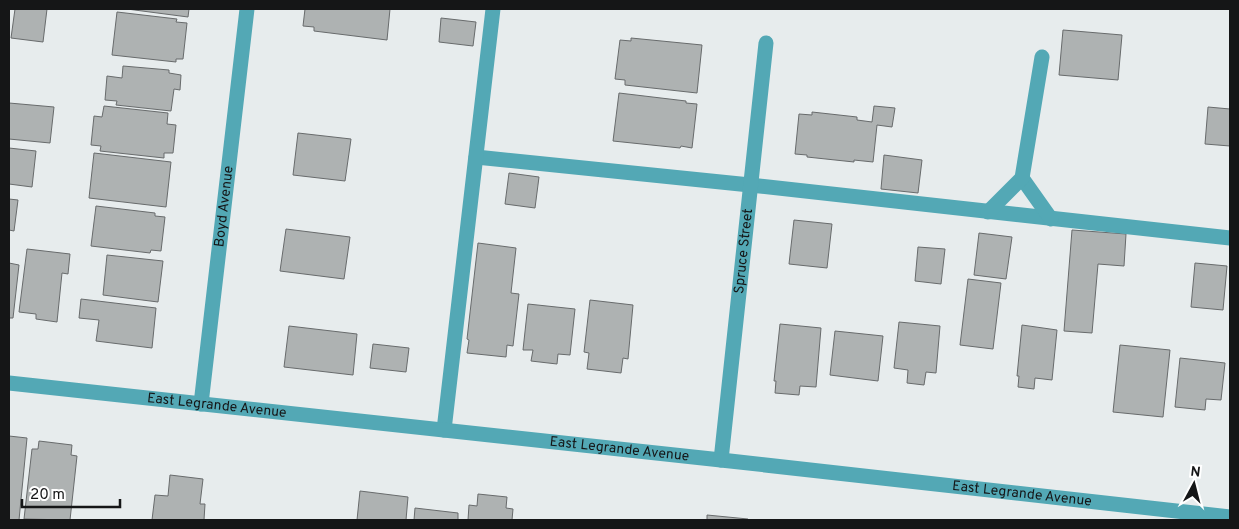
<svg xmlns="http://www.w3.org/2000/svg" width="1239" height="529" font-family="Overpass,sans-serif">
	<style>
		.building { fill: #aeb2b2; stroke: #686b6c }
		.lines { fill: none; stroke-linecap: round; stroke-linejoin: round }
		.lane { stroke: #53a8b5; stroke-width: 15 }
		.street { stroke: #53a8b5; stroke-width: 15 }
		.labels { text-anchor: middle; dominant-baseline: central; stroke-width: 5; stroke-linejoin: round; paint-order: stroke }
		.street-label { font-size: 14px; fill: #151617; stroke: #fff }
	</style>
	<rect width="100%" height="100%" fill="#e7eced"/>
	<g class="building">
		<polygon points="15,9 47,9 43,42 11,38"/>
		<polygon points="127,9 189,9 188,17"/>
		<polygon points="305,9 390,9 387,40 314,31 314,27 303,26"/>
		<polygon points="117,12 177,19 176,22 187,23 183,59 176,59 176,62 112,55"/>
		<polygon points="441,18 476,22 473,46 439,42"/>
		<polygon points="1063,30 1122,35 1118,80 1059,75"/>
		<polygon points="631,38 702,45 697,93 625,85 625,80 615,79 620,40 631,41"/>
		<polygon points="123,66 169,70 169,73 181,75 180,90 174,89 171,111 116,105 117,101 105,100 107,76 122,78"/>
		<polygon points="619,93 686,101 686,103 697,104 692,148 681,146 680,148 613,141"/>
		<polygon points="9,103 54,107 50,143 9,139"/>
		<polygon points="104,106 168,113 167,124 176,125 173,153 164,153 164,158 100,151 101,146 91,145 94,116 102,117"/>
		<polygon points="874,106 895,108 892,127 877,125 873,162 854,160 854,162 807,157 807,155 795,154 799,114 812,115 812,112 857,117 857,120 872,122"/>
		<polygon points="1208,107 1230,109 1230,146 1205,144"/>
		<polygon points="298,133 351,139 345,181 293,175"/>
		<polygon points="9,148 36,151 32,187 9,184"/>
		<polygon points="94,153 171,162 166,207 89,198"/>
		<polygon points="884,155 922,160 918,193 881,189"/>
		<polygon points="509,173 539,177 535,208 505,204"/>
		<polygon points="9,199 18,200 14,231 9,230"/>
		<polygon points="96,206 155,213 155,216 165,217 161,251 151,250 150,253 91,246"/>
		<polygon points="794,220 832,224 827,268 789,264"/>
		<polygon points="286,229 350,237 344,279 280,271"/>
		<polygon points="1072,230 1126,234 1124,266 1098,264 1092,333 1064,331"/>
		<polygon points="979,233 1012,237 1006,279 974,275"/>
		<polygon points="478,243 516,248 511,293 519,294 513,346 507,345 506,357 467,353 469,340 467,339"/>
		<polygon points="918,247 945,249 941,284 915,281"/>
		<polygon points="27,249 70,254 68,274 62,273 57,322 36,319 36,314 19,312"/>
		<polygon points="107,255 163,261 158,302 103,295"/>
		<polygon points="9,263 19,265 13,318 9,318"/>
		<polygon points="1195,263 1227,266 1223,310 1191,307"/>
		<polygon points="968,279 1001,283 993,349 960,345"/>
		<polygon points="81,299 156,308 152,348 96,341 99,320 79,318"/>
		<polygon points="590,300 633,305 628,359 623,358 621,373 587,369 589,353 584,352"/>
		<polygon points="528,304 575,309 570,355 558,354 557,364 531,361 533,350 523,350"/>
		<polygon points="899,322 940,326 936,373 926,372 924,385 907,383 908,370 894,368"/>
		<polygon points="780,324 821,328 816,387 800,386 799,395 775,393 776,381 774,381"/>
		<polygon points="1022,325 1057,330 1052,380 1035,378 1034,389 1018,387 1019,376 1017,376"/>
		<polygon points="289,326 357,334 353,375 284,367"/>
		<polygon points="835,331 883,336 878,381 830,375"/>
		<polygon points="373,344 409,348 406,372 370,368"/>
		<polygon points="1120,345 1170,350 1163,417 1113,412"/>
		<polygon points="1180,358 1225,363 1221,400 1206,399 1205,410 1175,407"/>
		<polygon points="9,436 27,438 19,520 9,520"/>
		<polygon points="39,441 72,445 71,455 77,456 70,520 24,519 32,449 38,449"/>
		<polygon points="170,475 203,479 200,504 205,504 204,520 152,520 155,495 168,496"/>
		<polygon points="360,491 408,497 406,520 357,520"/>
		<polygon points="478,494 507,497 506,508 513,509 512,520 468,520 469,505 477,506"/>
		<polygon points="415,508 458,513 458,520 414,520"/>
		<polygon points="707,515 748,519 747,520 707,520"/>
	</g>
	<g class="lines">
		<g class="lane">
			<polyline points="476,157 750,185 1230,238"/>
			<polyline points="1022,178 1051,219"/>
			<polyline points="988,212 1022,178 1042,57"/>
			<polyline points="444,430 493,9"/>
		</g>
		<g class="street">
			<path id="s1" d="M9 383 721 460 1230 517"/>
			<path id="s2" d="M201 404 247 9"/>
			<path id="s3" d="M721 460 766 43"/>
		</g>
	</g>
	<g class="labels">
		<g class="street-label">
			<text stroke="none"><textPath href="#s2" startOffset="199">Boyd Avenue</textPath></text>
			<text stroke="none"><textPath href="#s3" startOffset="210">Spruce Street</textPath></text>
			<text stroke="none"><textPath href="#s1" startOffset="209">East Legrande Avenue</textPath></text>
			<text stroke="none"><textPath href="#s1" startOffset="614">East Legrande Avenue</textPath></text>
			<text stroke="none"><textPath href="#s1" startOffset="1019">East Legrande Avenue</textPath></text>
		</g>
	</g>
	<rect width="1239" height="529" fill="none" stroke="#151617" stroke-width="20"/>
	<g transform="translate(1194 484) rotate(7)" stroke="#ffffff" stroke-width="4" paint-order="stroke">
	<path d="M0-4L9 19L0 12L-9 19Z" fill="#151617"/>
	<text y="-8" font-size="14" font-weight="bold" text-anchor="middle" fill="#151617">N</text>
	</g>
	<path d="M22 499v8h98v-8" fill="none" stroke="#151617" stroke-width="2.5"/>
	<text x="30" y="499" font-size="15" fill="#151617" stroke="#ffffff" stroke-width="4" paint-order="stroke">20 m</text>
</svg>
